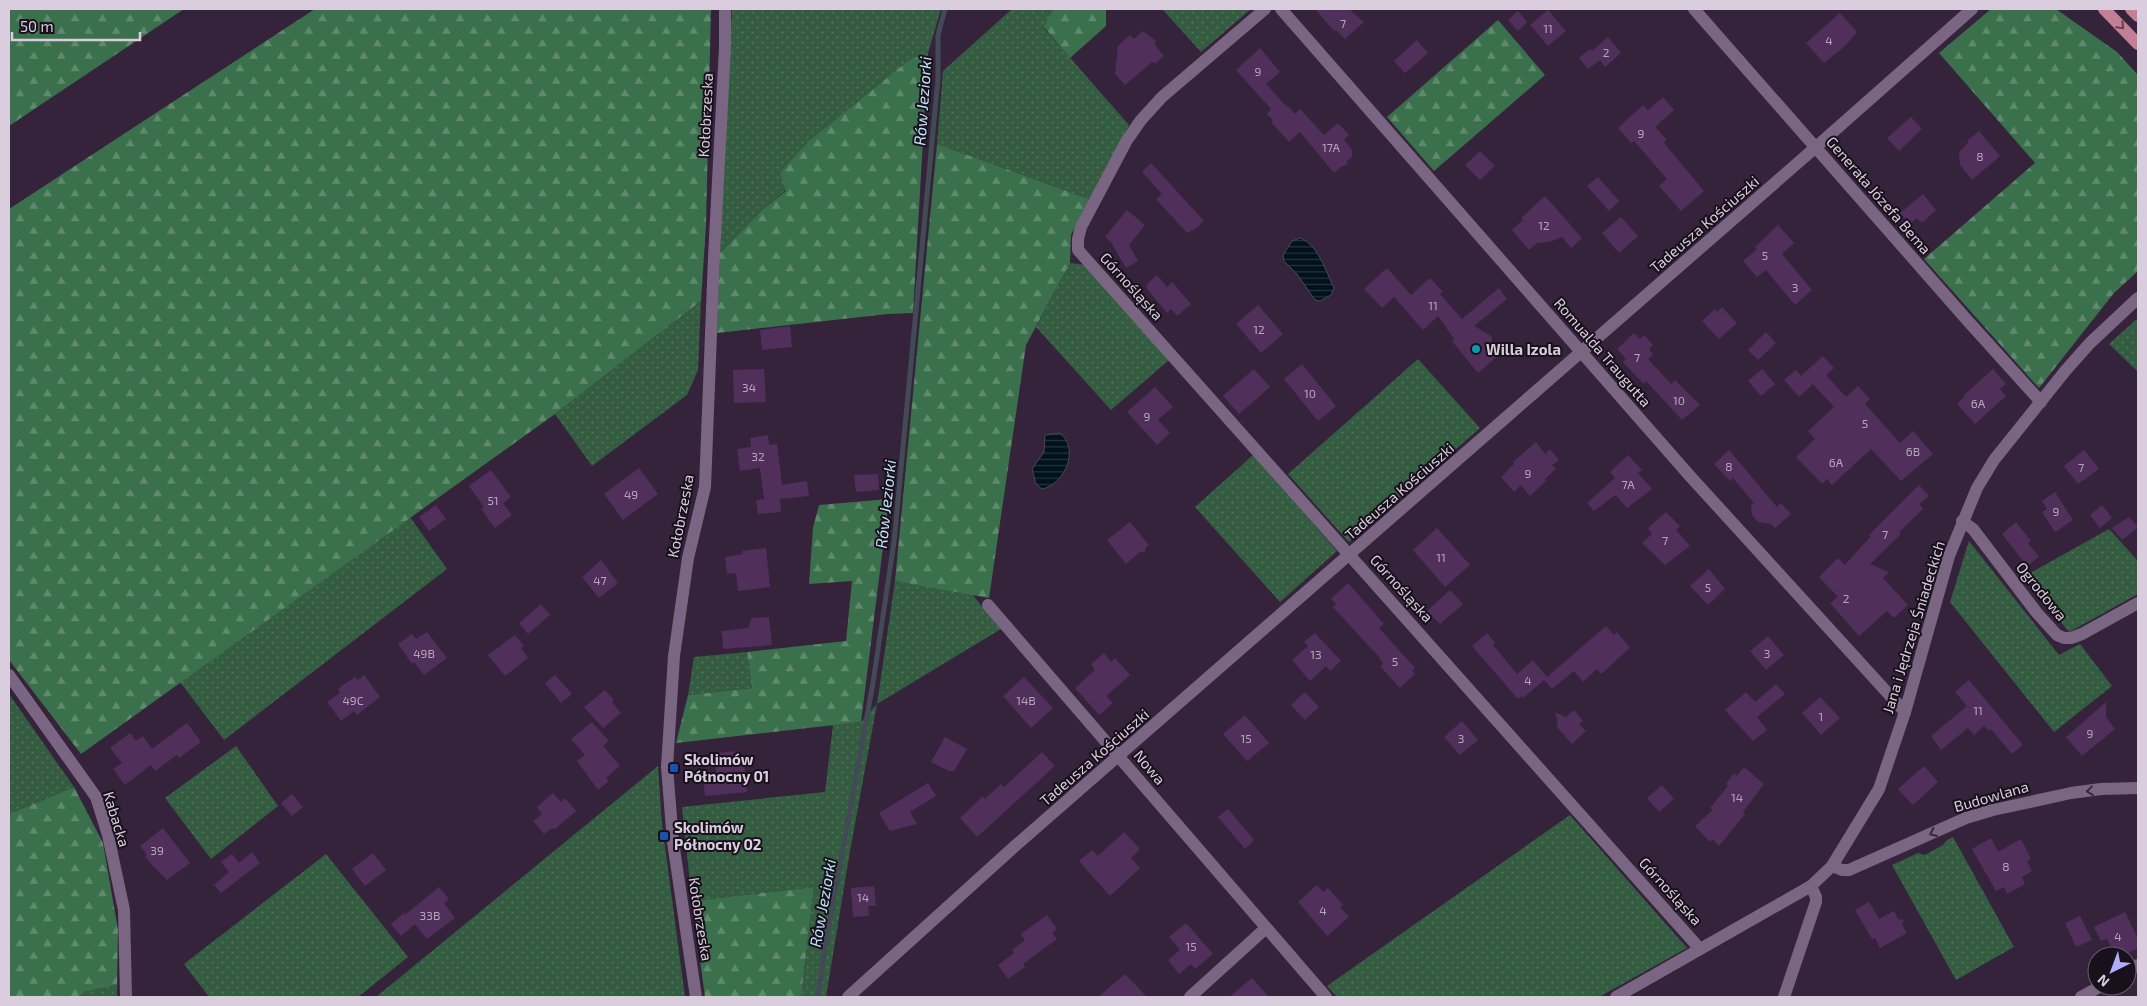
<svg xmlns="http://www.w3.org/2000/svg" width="2147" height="1006" font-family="'Exo 2',sans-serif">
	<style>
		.grass { fill: url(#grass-dots) }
		.forest { fill: url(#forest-firs) }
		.water { fill: url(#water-rules); stroke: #424a56 }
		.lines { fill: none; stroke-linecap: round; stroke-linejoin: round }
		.stream { stroke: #424a56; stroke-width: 5 }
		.building { fill: #502f5b }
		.minor { stroke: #7a6682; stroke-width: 12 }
		.major { stroke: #c37f94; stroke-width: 12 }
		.oneway { stroke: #654251 }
		.oneway2 { stroke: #352a3a }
		.culture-dot { fill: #0f9aa8; stroke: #18101b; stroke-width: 2 }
		.transit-dot { fill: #1a4fb4; stroke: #18101b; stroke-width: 2 }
		.labels { text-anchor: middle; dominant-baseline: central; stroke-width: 4; stroke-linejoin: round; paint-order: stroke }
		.number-label { font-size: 12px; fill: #b8a6bd }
		.street-label { font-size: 15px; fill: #dacede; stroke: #18101b }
		.poi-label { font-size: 15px; font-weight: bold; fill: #dacede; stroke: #18101b; text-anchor: start }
		.water-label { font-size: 16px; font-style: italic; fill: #c1e4f8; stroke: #18101b }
	</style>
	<defs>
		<pattern id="grass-dots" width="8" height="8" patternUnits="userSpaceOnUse" patternTransform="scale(1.25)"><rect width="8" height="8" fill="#335c40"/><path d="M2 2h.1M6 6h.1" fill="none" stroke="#50725b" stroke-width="1.8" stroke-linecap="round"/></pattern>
		<pattern id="forest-firs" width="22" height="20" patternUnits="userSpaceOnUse" patternTransform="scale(1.25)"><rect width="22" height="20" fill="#3a704b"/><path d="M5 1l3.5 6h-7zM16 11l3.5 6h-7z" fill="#5f8a6d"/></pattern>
		<pattern id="water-rules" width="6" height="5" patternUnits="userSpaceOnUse" patternTransform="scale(1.25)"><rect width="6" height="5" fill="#01121c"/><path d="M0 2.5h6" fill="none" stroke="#25333d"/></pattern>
	</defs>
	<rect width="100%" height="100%" fill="#35233c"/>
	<g class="grass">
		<polygon points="732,9 941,9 928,53 909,60 810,140 786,190 763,209 720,253"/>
		<polygon points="1012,9 1054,9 1050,14 1044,28 1129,125 1089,199 937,144 943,71"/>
		<polygon points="1162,9 1251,9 1201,52"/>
		<polygon points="1070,263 1086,265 1169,360 1111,410 1036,327"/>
		<polygon points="701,301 698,370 687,395 592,466 555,414"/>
		<polygon points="2138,318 2138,372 2109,344"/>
		<polygon points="1418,359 1480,428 1349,542 1288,474"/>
		<polygon points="1253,455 1337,551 1280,602 1195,507"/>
		<polygon points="410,517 447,569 224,740 180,682"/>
		<polygon points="2109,529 2138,561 2138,594 2069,632 2025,576"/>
		<polygon points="1969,541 2059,655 2080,644 2112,686 2054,732 1950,602"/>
		<polygon points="895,581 971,593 1001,629 877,704 850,851 826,997 801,997 814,887 692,901 682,807 825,792 833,725 861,722 877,704"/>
		<polygon points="747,652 752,688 688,695 694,657"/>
		<polygon points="9,694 74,787 9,814"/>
		<polygon points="236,746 278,806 211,859 165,798"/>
		<polygon points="658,766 662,824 685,997 376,997"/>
		<polygon points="1570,815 1687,948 1599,997 1337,997 1327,986"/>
		<polygon points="1953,837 2014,947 1956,980 1892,865 1918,853 1925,855 1943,845 1947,840"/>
		<polygon points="326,854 408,957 358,997 209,997 184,964"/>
		<polygon points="117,985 117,997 78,997 84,992"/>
	</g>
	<g class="forest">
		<polygon points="9,9 184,9 9,126"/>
		<polygon points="315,9 711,9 706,225 701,301 555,414 81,754 9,660 9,209"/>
		<polygon points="1054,9 1106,9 1106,26 1070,58 1044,27 1050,14"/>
		<polygon points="1991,9 2056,9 2117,52 2138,75 2138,271 2114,293 2039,388 1924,259 2035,163 1939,53"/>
		<polygon points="1498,20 1545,75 1434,171 1387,117"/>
		<polygon points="928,53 913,313 888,314 717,333 720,253 763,209 786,191 780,173 810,140 909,60"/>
		<polygon points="937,144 1089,199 1071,235 1070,263 1026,345 989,598 895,581"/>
		<polygon points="889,499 861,722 676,743 688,695 752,688 747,652 846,641 852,581 809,584 813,528 819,505"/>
		<polygon points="74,787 103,843 118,930 117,985 84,992 78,997 9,997 9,814"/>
		<polygon points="814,887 801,997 705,997 692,901"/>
	</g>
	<g class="water">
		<path d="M1300 238C1318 244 1326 272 1334 288L1331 295 1320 301 1315 300 1297 274 1284 261 1283 255 1292 241Z"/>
		<path d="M1060 433C1080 449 1065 484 1042 489L1036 484 1032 469 1044 452 1045 435Z"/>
	</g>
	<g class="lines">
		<polyline class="stream" points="818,997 825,947 873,683 894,542 938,79 938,35 945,9"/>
	</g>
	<g class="building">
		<polygon points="1315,9 1349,9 1364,22 1345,39 1336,30 1334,31"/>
		<polygon points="1548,10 1566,31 1548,46 1530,25"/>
		<polygon points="1518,11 1527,22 1518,31 1508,20"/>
		<polygon points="1840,13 1857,32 1845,46 1824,63 1806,43"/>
		<polygon points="1143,31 1156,41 1155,45 1164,56 1156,63 1152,62 1125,85 1115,74 1118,46 1130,35 1134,39"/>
		<polygon points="1608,37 1621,53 1605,67 1600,60 1588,69 1579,58 1590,49 1598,58 1592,51"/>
		<polygon points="1417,40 1428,53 1405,73 1394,61"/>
		<polygon points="1260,48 1280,72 1266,84 1287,107 1288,106 1295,114 1300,109 1324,135 1338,123 1349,135 1344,140 1352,150 1352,157 1347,161 1347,165 1342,166 1334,173 1300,132 1289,142 1271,122 1273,120 1267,114 1271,109 1236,70"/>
		<polygon points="1663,97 1674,110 1655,127 1667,140 1664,142 1669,149 1704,191 1681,211 1659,186 1667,179 1634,141 1631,143 1618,128 1643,105 1648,110"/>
		<polygon points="1911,117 1922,129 1899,151 1887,138"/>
		<polygon points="1979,131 2000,156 1972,180 1960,165 1959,152 1969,142 1967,141"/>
		<polygon points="1480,151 1495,166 1480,180 1465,165"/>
		<polygon points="1151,163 1204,221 1195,229 1187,233 1156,199 1162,194 1142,172"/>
		<polygon points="1598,177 1619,201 1609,211 1587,186"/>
		<polygon points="1923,194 1936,210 1922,223 1917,218 1910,224 1900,213"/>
		<polygon points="1545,196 1582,238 1571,248 1562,237 1549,242 1537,243 1529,250 1512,230 1523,220 1521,218"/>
		<polygon points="1127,210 1145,225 1129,245 1138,261 1126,268 1111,242 1105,237"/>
		<polygon points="1621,217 1638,236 1619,253 1602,233"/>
		<polygon points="1778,225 1794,243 1782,254 1812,290 1795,305 1766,270 1757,277 1743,261 1757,249 1755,247"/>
		<polygon points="1387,268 1411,295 1430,278 1443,292 1440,294 1462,319 1499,288 1507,299 1474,326 1490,335 1492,338 1491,347 1499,355 1478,373 1452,341 1454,339 1438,316 1423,330 1394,297 1382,308 1364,289"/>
		<polygon points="1157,275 1167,287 1172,282 1191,304 1177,316 1171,309 1167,313 1147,289 1147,284"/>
		<polygon points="1258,305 1283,334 1261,353 1236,324"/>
		<polygon points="1722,307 1737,323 1719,339 1702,321 1715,309 1717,312"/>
		<polygon points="790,326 792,347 762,350 760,330"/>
		<polygon points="1766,332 1776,343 1758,360 1748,350"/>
		<polygon points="1634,333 1640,339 1644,335 1653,345 1649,349 1653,354 1648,359 1671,384 1675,380 1700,405 1682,420 1646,381 1644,384 1623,362 1626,359 1617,349"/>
		<polygon points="1823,356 1834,368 1826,375 1846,397 1858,386 1870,399 1865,404 1900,443 1913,431 1933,454 1901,481 1871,449 1832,485 1827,479 1822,484 1796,457 1815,439 1808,431 1834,407 1813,384 1799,397 1784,380 1796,370 1801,376"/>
		<polygon points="1302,364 1336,406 1318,421 1284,379"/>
		<polygon points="764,369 766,402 734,403 733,370"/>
		<polygon points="1254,369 1270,387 1239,414 1223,396"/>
		<polygon points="1762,369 1775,384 1761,396 1748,381"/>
		<polygon points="1993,369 2006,384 2000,389 2006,396 1975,424 1957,404 1965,396 1964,395"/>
		<polygon points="1155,387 1173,407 1158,420 1170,433 1157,445 1127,412"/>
		<polygon points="768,435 769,445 777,444 782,485 807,481 809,496 780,499 781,512 758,514 756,500 764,499 760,468 740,471 737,449 751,447 750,438"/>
		<polygon points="1536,442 1545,454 1550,449 1559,460 1552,465 1556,469 1545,479 1546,481 1530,496 1521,485 1514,492 1501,477 1514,464 1513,462"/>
		<polygon points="1729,450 1777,507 1781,503 1791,514 1775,528 1771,524 1758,522 1752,515 1751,505 1754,503 1733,478 1730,481 1714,464"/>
		<polygon points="2084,450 2099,469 2078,484 2064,466"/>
		<polygon points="1628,455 1642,470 1638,473 1652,489 1627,508 1615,495 1594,511 1587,503 1615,478 1610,472"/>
		<polygon points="639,468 658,494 623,520 604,494"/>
		<polygon points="491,470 511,497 503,503 512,515 495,528 481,509 484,507 469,486"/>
		<polygon points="878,474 879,490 856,492 854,475"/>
		<polygon points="1919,485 1929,496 1919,504 1923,509 1899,532 1901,534 1870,564 1889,572 1883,578 1908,605 1894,618 1887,611 1859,636 1830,603 1838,597 1819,577 1838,558 1845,565 1871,536 1869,535"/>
		<polygon points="2055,492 2073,520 2055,532 2042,512 2047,509 2042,501"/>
		<polygon points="436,505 446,519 429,531 419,517"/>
		<polygon points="2102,505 2112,518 2100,528 2090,515"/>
		<polygon points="1666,512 1680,526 1676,530 1690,546 1665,565 1642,543 1652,534 1648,528"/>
		<polygon points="2129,517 2138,527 2122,540 2112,528"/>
		<polygon points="1130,522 1149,545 1146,547 1145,552 1140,552 1126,564 1107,540"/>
		<polygon points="2016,522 2031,541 2028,543 2039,557 2027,566 2002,534"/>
		<polygon points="1437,528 1470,565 1445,587 1413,550"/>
		<polygon points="766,548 770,587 738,591 736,573 727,574 725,557 743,554 742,551"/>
		<polygon points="601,560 618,583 599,598 582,577"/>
		<polygon points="1709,569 1725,589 1708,605 1690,586"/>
		<polygon points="1348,583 1384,624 1379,628 1415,668 1412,670 1415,674 1400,688 1380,666 1383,664 1379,657 1333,607 1336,604 1331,599"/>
		<polygon points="1450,590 1463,604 1440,624 1427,611"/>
		<polygon points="541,604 550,615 528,634 519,623"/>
		<polygon points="769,617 772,645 723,649 722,631 748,628 752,618"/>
		<polygon points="1606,626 1614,635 1617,632 1630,648 1601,674 1597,669 1583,682 1574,671 1552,689 1544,680 1523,698 1521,696 1518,699 1472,646 1487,633 1495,643 1493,645 1517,674 1533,660 1547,677"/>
		<polygon points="427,632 447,658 424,675 414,662 412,664 398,644 412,634 416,639"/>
		<polygon points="1315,633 1341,661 1330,671 1326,666 1310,681 1292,660 1308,646 1304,642"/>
		<polygon points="515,635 524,646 521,648 528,658 505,676 488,655"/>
		<polygon points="1768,636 1784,655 1766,670 1750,651"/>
		<polygon points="1104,653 1111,662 1115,658 1130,675 1106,696 1113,703 1099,715 1075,688 1095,670 1091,664"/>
		<polygon points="364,675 380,697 357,715 354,711 341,721 327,702 340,693 338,689 346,683 355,677 358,680"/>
		<polygon points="555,675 572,694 561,703 545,683"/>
		<polygon points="1024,677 1053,708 1031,728 1003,696"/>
		<polygon points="1969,680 2023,745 2012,754 1991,729 1989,731 1984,726 1974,735 1968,728 1941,750 1931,736 1967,706 1955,692"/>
		<polygon points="1776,684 1785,694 1757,717 1767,730 1753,741 1725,710 1746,692 1755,702"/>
		<polygon points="605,690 614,700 612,702 621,713 603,728 584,707"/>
		<polygon points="1305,692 1319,707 1305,720 1291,705"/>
		<polygon points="1820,697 1840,718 1821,735 1802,713"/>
		<polygon points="2106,702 2106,717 2115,729 2082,756 2066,737"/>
		<polygon points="1574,710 1583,721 1579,724 1586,731 1572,744 1556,726 1558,724 1555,712 1566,717"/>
		<polygon points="1245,715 1269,743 1247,761 1223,734"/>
		<polygon points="1462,721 1478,740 1460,755 1444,737"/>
		<polygon points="592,722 609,741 603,746 620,766 606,778 609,781 598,790 577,761 585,755 571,739"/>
		<polygon points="187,723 201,742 179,758 177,755 155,771 151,765 125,785 113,769 122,763 110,748 130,733 136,741 143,736 152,749"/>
		<polygon points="945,737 967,749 954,771 949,771 931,762"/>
		<polygon points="740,751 741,761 744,761 747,792 705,796 703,778 716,777 716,753"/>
		<polygon points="1042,752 1055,766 977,837 960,818 983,796 985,799 1001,784 1004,787"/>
		<polygon points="1924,766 1938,782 1913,805 1898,789"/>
		<polygon points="1744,767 1764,784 1743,812 1745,814 1719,846 1713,839 1710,842 1695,826 1713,810 1710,808 1728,786 1726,784 1734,773 1737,776"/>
		<polygon points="928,783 936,796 910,812 917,824 890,831 879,813"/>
		<polygon points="1662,785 1674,799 1659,812 1647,798"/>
		<polygon points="553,793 561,802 565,798 576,811 555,829 553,828 544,834 533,821 542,814 537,807"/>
		<polygon points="292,794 303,807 292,816 281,803"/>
		<polygon points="1228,809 1254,840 1245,849 1218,817"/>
		<polygon points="163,828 190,863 167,880 152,865 145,856 147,855 140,846"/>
		<polygon points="1124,832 1140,849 1131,858 1140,868 1110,896 1079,861 1092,850 1098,856"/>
		<polygon points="1991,838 1998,852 2021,839 2031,859 2027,861 2032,871 2022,877 2025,884 2007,894 2004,887 1996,891 1972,849"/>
		<polygon points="252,852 260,863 221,893 214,885 229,872 221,862 232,854 239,863"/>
		<polygon points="373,853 386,870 365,886 352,869"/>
		<polygon points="1317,885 1323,892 1328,888 1343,905 1340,907 1349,917 1327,936 1298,902"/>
		<polygon points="874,886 876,906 868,906 869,916 853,917 851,888"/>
		<polygon points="439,887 449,899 444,903 455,918 427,939 415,924 401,936 391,924 404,913 405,915"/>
		<polygon points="1869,902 1879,919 1894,911 1898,919 1904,920 1902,925 1907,933 1880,948 1875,938 1872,939 1855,910"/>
		<polygon points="2125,912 2138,939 2138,948 2123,956 2116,956 2107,939 2101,941 2094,927"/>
		<polygon points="1047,915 1057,929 1052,933 1057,939 1023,964 1025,967 1008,979 998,965 1014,953 1012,950 1025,940 1021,934"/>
		<polygon points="2080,916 2092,940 2076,947 2065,923"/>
		<polygon points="1186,923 1213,954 1195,969 1191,964 1179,974 1168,960 1180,950 1169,937"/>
		<polygon points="1125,974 1147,997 1098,997"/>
		<polygon points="1252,978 1269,997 1229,997"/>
	</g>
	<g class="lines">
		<g class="minor">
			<polyline points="1265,9 1162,97 1141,120 1127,140 1081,227 1078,239 1078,250 1700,949"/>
			<polyline points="1281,9 1689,475 1905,712"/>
			<polyline points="1694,9 1967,320 2041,402"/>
			<polyline points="1962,521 1973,529 2037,613 2057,635 2064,638 2071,638 2082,634 2138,603"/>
			<polyline points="988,605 1326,997"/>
			<polyline points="9,675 96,797 108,835 124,910 126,997"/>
			<polyline points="1832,866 1842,870 1849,870 1966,818 1993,810 2071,793 2101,789 2138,788"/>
			<polyline points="2127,971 2138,965"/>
			<polyline points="696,997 673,842 667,767 674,656 688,558 705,487 714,257 725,47 725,9"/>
			<polyline points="848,997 1015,846 1816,147 1972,9"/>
			<polyline points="1190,997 1266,928"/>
			<polyline points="1616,997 1811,886 1832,866 1879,789 1905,712 1949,556 1977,488 1994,460 2066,370 2090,343 2138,298"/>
			<polyline points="1784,997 1816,902 1816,897 1811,886"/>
			<polyline points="2081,997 2101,986"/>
		</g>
		<g class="major">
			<polyline points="2104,9 2138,44"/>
			<polyline points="2131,9 2138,16"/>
		</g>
	</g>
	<defs><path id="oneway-chevron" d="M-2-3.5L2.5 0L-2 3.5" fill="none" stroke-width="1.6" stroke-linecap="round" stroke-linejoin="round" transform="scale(1.25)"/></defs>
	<use class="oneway" href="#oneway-chevron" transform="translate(2121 26) rotate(46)"/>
	<g class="oneway2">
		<use href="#oneway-chevron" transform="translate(2090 791) rotate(173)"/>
		<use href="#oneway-chevron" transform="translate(1933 833) rotate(156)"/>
	</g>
	<circle class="culture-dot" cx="1476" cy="349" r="5"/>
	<g class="transit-dot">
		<rect x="669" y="763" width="10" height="10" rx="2.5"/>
		<rect x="659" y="831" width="10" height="10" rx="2.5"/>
	</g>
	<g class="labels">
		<g class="number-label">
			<text x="1343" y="23">7</text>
			<text x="1548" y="28">11</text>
			<text x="1829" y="40">4</text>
			<text x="1606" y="52">2</text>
			<text x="1258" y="71">9</text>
			<text x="1641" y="133">9</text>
			<text x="1331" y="147">17A</text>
			<text x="1980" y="156">8</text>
			<text x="1544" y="225">12</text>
			<text x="1765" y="255">5</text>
			<text x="1795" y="287">3</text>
			<text x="1433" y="305">11</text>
			<text x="1259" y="329">12</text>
			<text x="1637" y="357">7</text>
			<text x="749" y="387">34</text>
			<text x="1310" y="393">10</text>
			<text x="1679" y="400">10</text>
			<text x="1978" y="403">6A</text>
			<text x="1147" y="416">9</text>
			<text x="1865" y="423">5</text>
			<text x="1913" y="451">6B</text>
			<text x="758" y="456">32</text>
			<text x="1836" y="462">6A</text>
			<text x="1729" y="466">8</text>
			<text x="2081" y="467">7</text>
			<text x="1528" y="473">9</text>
			<text x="1628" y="484">7A</text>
			<text x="631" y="494">49</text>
			<text x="493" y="500">51</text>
			<text x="2056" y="511">9</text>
			<text x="1885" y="534">7</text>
			<text x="1665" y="540">7</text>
			<text x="1441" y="557">11</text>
			<text x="600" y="580">47</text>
			<text x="1708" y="587">5</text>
			<text x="1846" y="598">2</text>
			<text x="424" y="653">49B</text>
			<text x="1767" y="653">3</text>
			<text x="1316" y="654">13</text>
			<text x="1395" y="661">5</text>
			<text x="1528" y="680">4</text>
			<text x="353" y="700">49C</text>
			<text x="1026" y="700">14B</text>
			<text x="1978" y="710">11</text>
			<text x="1821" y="716">1</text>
			<text x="2090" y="733">9</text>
			<text x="1246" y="738">15</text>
			<text x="1461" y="738">3</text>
			<text x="1737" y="797">14</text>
			<text x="157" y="850">39</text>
			<text x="2006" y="866">8</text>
			<text x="863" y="897">14</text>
			<text x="1323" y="910">4</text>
			<text x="430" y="915">33B</text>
			<text x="2118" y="936">4</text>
			<text x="1191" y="946">15</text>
		</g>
		<g class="street-label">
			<text transform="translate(705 115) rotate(-87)">Kołobrzeska</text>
			<text transform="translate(1879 195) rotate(49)">Generała Józefa Bema</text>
			<text transform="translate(1704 224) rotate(-41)">Tadeusza Kościuszki</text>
			<text transform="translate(1132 286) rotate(48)">Górnośląska</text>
			<text transform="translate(1603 352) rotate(49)">Romualda Traugutta</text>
			<text transform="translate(1399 491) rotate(-41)">Tadeusza Kościuszki</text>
			<text transform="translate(680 516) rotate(-79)">Kołobrzeska</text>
			<text transform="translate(1402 588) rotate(48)">Górnośląska</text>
			<text transform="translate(2042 591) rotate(51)">Ogrodowa</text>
			<text transform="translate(1913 627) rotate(-73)">Jana i Jędrzeja Śniadeckich</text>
			<text transform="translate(1094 757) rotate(-41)">Tadeusza Kościuszki</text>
			<text transform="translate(1150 767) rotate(50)">Nowa</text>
			<text transform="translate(1991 796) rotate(-16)">Budowlana</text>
			<text transform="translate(117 819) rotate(73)">Kabacka</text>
			<text transform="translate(1671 891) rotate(48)">Górnośląska</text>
			<text transform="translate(701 919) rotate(81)">Kołobrzeska</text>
		</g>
		<g class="poi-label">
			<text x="1486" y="349">Willa Izola</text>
			<text x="684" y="759">Skolimów<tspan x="684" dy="17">Północny 01</tspan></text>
			<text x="674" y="827">Skolimów<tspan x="674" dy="17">Północny 02</tspan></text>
		</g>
		<g class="water-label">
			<text transform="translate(922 101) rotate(-86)">Rów Jeziorki</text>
			<text transform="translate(885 504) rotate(-84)">Rów Jeziorki</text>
			<text transform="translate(822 903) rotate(-80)">Rów Jeziorki</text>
		</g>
	</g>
	<rect width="2147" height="1006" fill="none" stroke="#dacede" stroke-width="20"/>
	<g transform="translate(2112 971) rotate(222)"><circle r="24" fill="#18101b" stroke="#665c69"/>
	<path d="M0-4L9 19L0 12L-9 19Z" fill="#afaefa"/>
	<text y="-8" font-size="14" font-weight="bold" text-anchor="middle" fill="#dacede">N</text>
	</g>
	<path d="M12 32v8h128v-8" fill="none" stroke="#dacede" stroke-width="2.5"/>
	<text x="20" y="32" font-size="15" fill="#dacede" stroke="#18101b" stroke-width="4" paint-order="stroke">50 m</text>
</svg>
